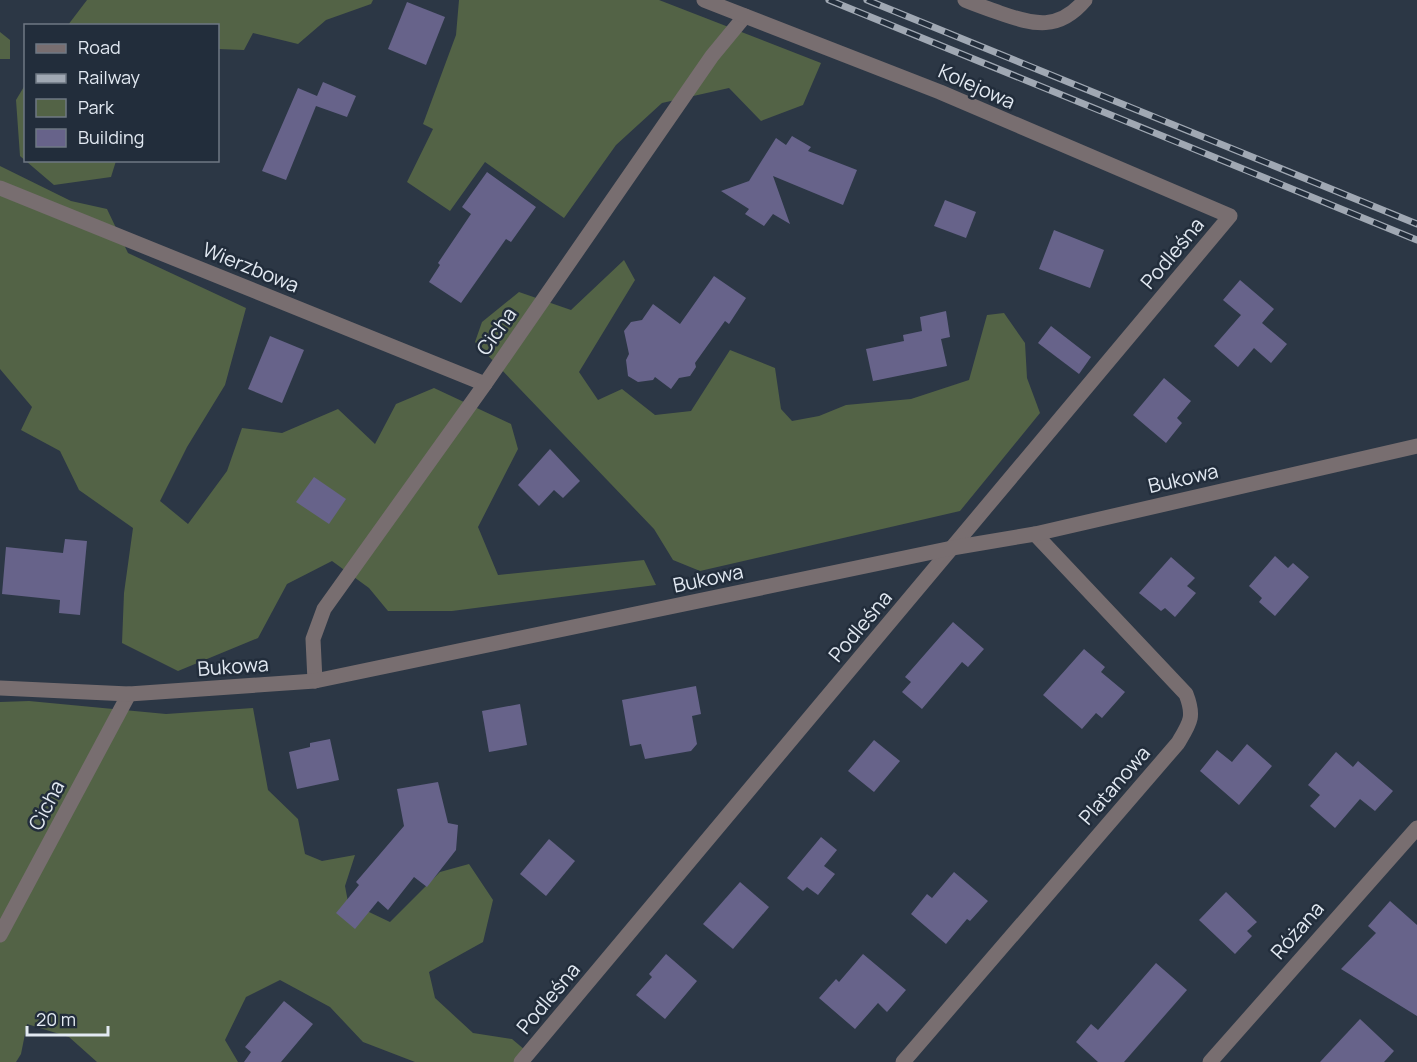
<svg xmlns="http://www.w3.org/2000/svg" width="1417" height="1062" font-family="Manrope,sans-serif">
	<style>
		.green { fill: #536346 }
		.building { fill: #67638a }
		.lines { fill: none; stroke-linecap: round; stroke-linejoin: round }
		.minor { stroke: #786e70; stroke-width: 15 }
		.tertiary { stroke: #786e70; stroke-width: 15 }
		.rail-casing { stroke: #a0a8b3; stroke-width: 7 }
		.rail { stroke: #222d3b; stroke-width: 4.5; stroke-dasharray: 14; stroke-linecap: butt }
		.labels { text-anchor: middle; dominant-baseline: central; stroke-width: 5; stroke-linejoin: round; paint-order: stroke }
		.street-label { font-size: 20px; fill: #e2e9f2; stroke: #222d3b }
	</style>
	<rect width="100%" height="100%" fill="#2c3745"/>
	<g class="green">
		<polygon points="87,0 373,0 371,4 326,20 298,44 253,33 244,50 218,49 218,26 68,25"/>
		<polygon points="459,0 659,0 821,63 803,105 761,121 729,88 662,103 616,145 564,218 485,162 450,211 407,182 433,129 423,124 456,35"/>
		<polygon points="0,32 10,40 10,59 0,59"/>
		<polygon points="25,85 26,160 116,161 111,177 54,185 20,156 16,100"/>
		<polygon points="0,166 71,201 107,209 128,253 246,308 225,385 187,447 160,501 188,524 227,471 242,428 282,433 338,409 375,444 396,404 434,388 511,424 518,449 478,527 498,575 644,560 656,585 452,611 388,611 369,588 332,561 287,584 258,638 178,671 122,643 124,593 133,528 79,490 60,451 21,430 32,407 0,369"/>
		<polygon points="624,260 635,280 579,372 598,400 622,389 655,415 691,411 730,350 775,368 781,409 792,421 819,416 846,405 911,399 969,380 987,315 1004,313 1025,343 1027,378 1040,413 960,511 700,571 673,560 654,529 475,342 482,322 519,292 571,310"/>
		<polygon points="29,701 166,714 253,708 268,790 298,819 305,854 322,861 355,855 345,886 348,902 390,922 440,872 469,864 493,900 483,942 429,972 435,998 473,1033 512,1039 525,1050 515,1062 415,1062 363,1042 330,1007 280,980 246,997 225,1040 238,1062 97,1062 69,1037 27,1024 21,1054 16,1062 0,1062 0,702"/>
	</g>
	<g class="building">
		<polygon points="407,2 445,17 426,65 388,49"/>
		<polygon points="323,82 356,96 347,117 316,106 286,180 262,171 298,88 317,96"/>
		<polygon points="792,136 811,147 808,151 857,170 843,205 773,176 790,224 773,214 764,226 745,214 749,209 721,191 749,181 776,138 786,145"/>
		<polygon points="487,172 536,207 511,242 506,239 461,303 429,282 440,265 438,263 471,214 462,207"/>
		<polygon points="945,200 976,212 966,238 934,226"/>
		<polygon points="1054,230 1104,250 1090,288 1039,269"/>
		<polygon points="714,276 746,298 729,324 725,321 695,363 696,367 690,376 679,378 671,389 655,377 653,380 638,382 628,376 626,360 629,354 624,331 631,322 642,320 653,304 680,324"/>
		<polygon points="1240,280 1274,309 1262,323 1287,344 1271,363 1254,348 1238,367 1214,346 1241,315 1223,300"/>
		<polygon points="946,311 950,337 941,339 947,366 873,381 866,349 904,341 903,335 922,331 920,317"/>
		<polygon points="1051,326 1091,357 1079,374 1038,343"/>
		<polygon points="270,336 304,350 282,403 248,389"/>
		<polygon points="1164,378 1191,401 1177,418 1182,423 1166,443 1133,415"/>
		<polygon points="550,449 580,481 563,498 554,490 539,506 518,485"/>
		<polygon points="314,477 346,499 329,524 296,502"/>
		<polygon points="65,539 87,541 80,615 59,613 60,600 2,594 6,547 63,553"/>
		<polygon points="1275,556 1288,568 1293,563 1309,577 1275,616 1259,602 1262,598 1249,586"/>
		<polygon points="1171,557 1195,578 1187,586 1196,593 1175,617 1165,608 1161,611 1139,593"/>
		<polygon points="953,622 984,649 968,667 962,662 922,709 902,692 911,682 905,677"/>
		<polygon points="1084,649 1105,667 1101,672 1125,692 1102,718 1096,713 1082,729 1043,695"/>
		<polygon points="696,686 701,714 692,716 697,744 691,751 645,759 641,744 630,746 622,700"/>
		<polygon points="520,704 527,745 489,752 482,711"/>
		<polygon points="330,739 339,780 297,789 289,752 310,747 310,743"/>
		<polygon points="874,740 900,761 874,792 848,771"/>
		<polygon points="1247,744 1272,766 1239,805 1200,771 1217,750 1232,762"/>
		<polygon points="1336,752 1353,767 1358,761 1393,791 1375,811 1360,799 1335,828 1310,806 1320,795 1308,785"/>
		<polygon points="438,782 448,823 458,825 456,850 427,887 414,877 388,910 378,901 355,929 336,913 359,885 356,882 404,826 397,789"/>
		<polygon points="821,837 837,850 824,866 835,874 818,895 807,887 803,891 787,878"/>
		<polygon points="549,839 575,861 546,896 520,874"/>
		<polygon points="954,872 988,901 970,921 967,919 946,944 911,914 927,894 932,898"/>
		<polygon points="740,882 769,907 733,949 703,924"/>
		<polygon points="1226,892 1257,922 1247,931 1252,936 1235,954 1199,920"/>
		<polygon points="1390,901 1417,925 1417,1016 1341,969 1376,933 1368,926"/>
		<polygon points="666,954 697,981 665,1019 636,995 652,977 649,974"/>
		<polygon points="863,954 906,990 887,1012 878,1003 855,1029 819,998 836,979 839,982"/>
		<polygon points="1156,963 1187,990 1124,1062 1098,1062 1076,1042 1091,1024 1098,1030"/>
		<polygon points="284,1001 313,1024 281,1062 244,1062 251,1052 245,1047"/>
		<polygon points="1360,1019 1394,1051 1384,1062 1320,1062"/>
	</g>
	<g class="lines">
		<g class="minor">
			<path d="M965 0C977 5 989 9 1000 13 1034 25 1059 31 1085 0"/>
			<polyline points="0,188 485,384"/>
			<polyline points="315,681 313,639 324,609 485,384 712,56 745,16"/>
			<polyline points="0,935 129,694"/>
			<polyline points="521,1062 1230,216 940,92 704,0"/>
			<path d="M903 1062 1178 743C1190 723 1195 717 1186 694L1035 534"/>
			<polyline points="1210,1062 1417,828"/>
		</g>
		<polyline class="tertiary" points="0,688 129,694 315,681 952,548 1035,534 1417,446"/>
		<defs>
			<g id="rail">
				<polyline points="829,0 1417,240"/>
				<polyline points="867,0 1417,224"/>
			</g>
		</defs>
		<use href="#rail" class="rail-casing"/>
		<use href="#rail" class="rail"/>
	</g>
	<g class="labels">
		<g class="street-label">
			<text transform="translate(977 86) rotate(24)">Kolejowa</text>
			<text transform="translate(1172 253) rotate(-50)">Podleśna</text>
			<text transform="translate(251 267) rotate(22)">Wierzbowa</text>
			<text transform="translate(496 331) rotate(-55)">Cicha</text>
			<text transform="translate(1183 478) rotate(-13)">Bukowa</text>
			<text transform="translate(708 578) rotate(-12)">Bukowa</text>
			<text transform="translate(860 626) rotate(-50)">Podleśna</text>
			<text transform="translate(233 666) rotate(-4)">Bukowa</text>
			<text transform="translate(1114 785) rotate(-49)">Platanowa</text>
			<text transform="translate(46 805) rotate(-62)">Cicha</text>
			<text transform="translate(1297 930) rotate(-49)">Różana</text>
			<text transform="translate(548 998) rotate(-50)">Podleśna</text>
		</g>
	</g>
	<rect x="24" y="24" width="195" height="138" fill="#222d3b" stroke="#6f7884" stroke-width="1.5"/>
	<rect x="36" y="44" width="30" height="9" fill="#786e70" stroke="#6f7884" stroke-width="1.5"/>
	<text x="78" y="54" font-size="18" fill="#e2e9f2">Road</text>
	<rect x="36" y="74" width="30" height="9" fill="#a0a8b3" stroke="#6f7884" stroke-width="1.5"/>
	<text x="78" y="84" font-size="18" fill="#e2e9f2">Railway</text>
	<rect x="36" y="99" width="30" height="18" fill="#536346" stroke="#6f7884" stroke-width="1.5"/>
	<text x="78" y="114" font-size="18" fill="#e2e9f2">Park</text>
	<rect x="36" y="129" width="30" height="18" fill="#67638a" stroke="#6f7884" stroke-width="1.5"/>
	<text x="78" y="144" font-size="18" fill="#e2e9f2">Building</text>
	<path d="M27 1026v9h81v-9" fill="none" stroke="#e2e9f2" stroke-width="3"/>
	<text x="36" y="1026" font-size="18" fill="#e2e9f2" stroke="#222d3b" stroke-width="4.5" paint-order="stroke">20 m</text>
</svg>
